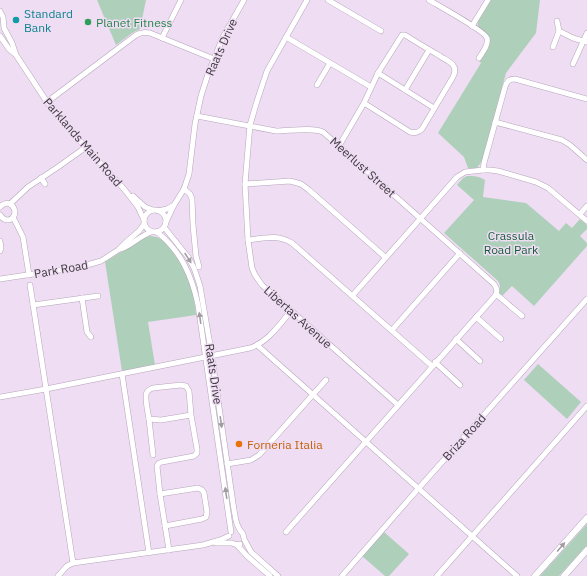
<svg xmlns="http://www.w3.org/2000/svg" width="587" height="576" font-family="'IBM Plex Sans',sans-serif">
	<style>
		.green { fill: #aed0ba }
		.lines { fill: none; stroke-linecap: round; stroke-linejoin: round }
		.minor-casing { stroke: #b5a5b9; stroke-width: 6 }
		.major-casing { stroke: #b5a5b9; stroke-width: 7 }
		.minor { stroke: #fff; stroke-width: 5 }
		.major { stroke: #fff; stroke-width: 6 }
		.oneway { fill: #a09ca0 }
		.culture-dot { fill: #0f9aa8; stroke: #efddf3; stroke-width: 1.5 }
		.leisure-dot { fill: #2e9e5b; stroke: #efddf3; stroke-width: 1.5 }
		.food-dot { fill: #e8710a; stroke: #efddf3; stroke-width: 1.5 }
		.labels { text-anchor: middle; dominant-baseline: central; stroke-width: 3; stroke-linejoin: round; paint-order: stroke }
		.culture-label { font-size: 12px; fill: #0d838f; stroke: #efddf3; text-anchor: start }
		.leisure-label { font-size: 12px; fill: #27864d; stroke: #efddf3; text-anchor: start }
		.street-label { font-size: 12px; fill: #403941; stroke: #efddf3 }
		.park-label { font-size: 12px; fill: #135c38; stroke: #efddf3 }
		.food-label { font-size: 12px; fill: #c56008; stroke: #efddf3; text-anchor: start }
	</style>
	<rect width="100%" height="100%" fill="#efddf3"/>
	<g class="green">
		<polygon points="97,0 146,0 140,29 132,33 116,45"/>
		<path d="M490 0H540L536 33 506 73 482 161 477 168H468L464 157 438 133 481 63 479 61 488 45 486 33C482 29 476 28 478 20Z"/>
		<path d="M467 176C474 176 479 176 485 180L483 197 526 203 559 231 566 223 572 228 580 219 587 225V229L580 236 587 243V246L534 306 512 286 502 296 499 293C500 289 501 285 498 281L444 233 474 200 457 185 463 178Z"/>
		<path d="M150 236C153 236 157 237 159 238 174 246 187 274 192 290 194 298 195 306 196 315L148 322 155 365 122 371 105 262 141 239Z"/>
		<polygon points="538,364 581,402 567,419 524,380"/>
		<polygon points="587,524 587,545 559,576 540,576"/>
		<polygon points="384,532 409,554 389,576 385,576 362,556"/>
	</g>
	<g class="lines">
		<defs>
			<g id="minor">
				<polyline points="307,0 267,71 257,101 250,125 245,184 248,240 252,268 255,275 262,285 398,405"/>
				<polyline points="328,0 381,31"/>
				<path d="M429 0C439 6 485 31 487 38 489 45 482 53 479 58"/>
				<polyline points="0,11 3,17 4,28 12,43 16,55 47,102 71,131 124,189 138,207 144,220"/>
				<polyline points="557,21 559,31 573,38 587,42"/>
				<polyline points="472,26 488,0"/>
				<polyline points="0,36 9,49 15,54"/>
				<polyline points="286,37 371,87"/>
				<polyline points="162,38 181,0"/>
				<polyline points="553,47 559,31"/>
				<polyline points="573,64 587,33"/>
				<polyline points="378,73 434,108"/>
				<polyline points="317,85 330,63"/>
				<polyline points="405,90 429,50"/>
				<path d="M47 102 136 35C141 32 145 32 150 33L214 59"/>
				<path d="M197 116 276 131C289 131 312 127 323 132L494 284C497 288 498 292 495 296L286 532"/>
				<polyline points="495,122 562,140 570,145 587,160"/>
				<path d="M339 146 364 103 378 73 402 35H405C416 42 428 49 440 56 444 59 450 61 453 65 456 69 455 73 453 77L422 129C418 133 415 133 410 132L364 103"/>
				<path d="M483 170 484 163 505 87C507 81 509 79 515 79L587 99"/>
				<polyline points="41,178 45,184"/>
				<polyline points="245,184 290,181 301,184 309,190 385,257"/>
				<polyline points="184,189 190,194 192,199 193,225 196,256 199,267"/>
				<polyline points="133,196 145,207 153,210"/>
				<polyline points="10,204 28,187 58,167 86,147"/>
				<path d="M0 207C12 194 22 218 8 220 4 220 2 218 0 215"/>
				<circle cx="155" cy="221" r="11"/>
				<polyline points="158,211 167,209 174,205"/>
				<polyline points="580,214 587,206"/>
				<polyline points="13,217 23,237 29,275"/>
				<polyline points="166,222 174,205 184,189 189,174 195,124 201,96 208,74 223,37 244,0"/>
				<path d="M164 227 188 257 194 268 200 286 210 345 234 510C236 520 236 526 243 534L244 539 251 552 278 576"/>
				<path d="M157 232C181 251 192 276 198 305L231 532"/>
				<path d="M248 240C265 238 277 234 292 243L432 366"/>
				<polyline points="0,241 1,248 0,251"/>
				<path d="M121 249C132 245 140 236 151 232"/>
				<polyline points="0,279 80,267 101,261 118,250 125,243 139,231 144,224"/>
				<polyline points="30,285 73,563"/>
				<polyline points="496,294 522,316"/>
				<polyline points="353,295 457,177 465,172 483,170 490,170 498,171 536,182 548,188 587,221"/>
				<polyline points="82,298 87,332 91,337"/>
				<polyline points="33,305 98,296"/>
				<polyline points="476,317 501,339"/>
				<polyline points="392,330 460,253"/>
				<polyline points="456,339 480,361"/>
				<polyline points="257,345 517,576"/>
				<polyline points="435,362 460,385"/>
				<polyline points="122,374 149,553"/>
				<path d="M0 397 46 389 250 348C268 342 279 325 291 311"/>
				<polyline points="149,419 153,455"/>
				<polyline points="227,464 251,460 259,455 326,380"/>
				<polyline points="160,494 198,488 202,490 204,493 207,512 206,517 202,519 165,526"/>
				<polyline points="216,543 232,543 237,545 240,544"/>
				<polyline points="237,545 247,556 270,576"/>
				<path d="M169 550 160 494 157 466 159 463 162 462 194 456 197 453V449L191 415 189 391 186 386 181 385 153 388C150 389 149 389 147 392 144 396 148 413 149 419L161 420 191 415"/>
				<polyline points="58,576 67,566 73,563 203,545 220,540 229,536"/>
				<polyline points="342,576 418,489 587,299"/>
				<polyline points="437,576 587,406"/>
			</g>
			<g id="major">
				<polyline points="535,576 587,518"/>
				<polyline points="564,576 587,550"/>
			</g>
		</defs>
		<use href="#minor" class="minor-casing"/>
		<use href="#major" class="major-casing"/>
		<use href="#minor" class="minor"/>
		<use href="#major" class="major"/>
	</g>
	<defs><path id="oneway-solid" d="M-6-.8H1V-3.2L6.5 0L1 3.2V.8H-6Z"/></defs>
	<g class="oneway">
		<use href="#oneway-solid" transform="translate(188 258) rotate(57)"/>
		<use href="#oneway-solid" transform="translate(200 318) rotate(-98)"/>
		<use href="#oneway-solid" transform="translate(221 422) rotate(82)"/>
		<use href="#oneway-solid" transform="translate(226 493) rotate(-98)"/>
		<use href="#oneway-solid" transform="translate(561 547) rotate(-49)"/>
	</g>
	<circle class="culture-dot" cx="16" cy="20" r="4"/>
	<circle class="leisure-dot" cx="88" cy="22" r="4"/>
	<circle class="food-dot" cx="239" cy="444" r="4"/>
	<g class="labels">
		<g class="culture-label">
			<text x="24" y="13">Standard<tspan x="24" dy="14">Bank</tspan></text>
		</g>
		<g class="leisure-label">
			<text x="96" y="22">Planet Fitness</text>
		</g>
		<g class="street-label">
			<text transform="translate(221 47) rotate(-66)">Raats Drive</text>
			<text transform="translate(83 142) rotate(49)">Parklands Main Road</text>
			<text transform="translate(363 167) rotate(42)">Meerlust Street</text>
			<text transform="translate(61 269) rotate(-10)">Park Road</text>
			<text transform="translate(298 317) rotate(42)">Libertas Avenue</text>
			<text transform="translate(214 374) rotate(82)">Raats Drive</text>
			<text transform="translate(464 437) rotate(-48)">Briza Road</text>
		</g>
		<g class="park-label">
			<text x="511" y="235">Crassula<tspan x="511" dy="14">Road Park</tspan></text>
		</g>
		<g class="food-label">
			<text x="247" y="444">Forneria Italia</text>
		</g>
	</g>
</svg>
